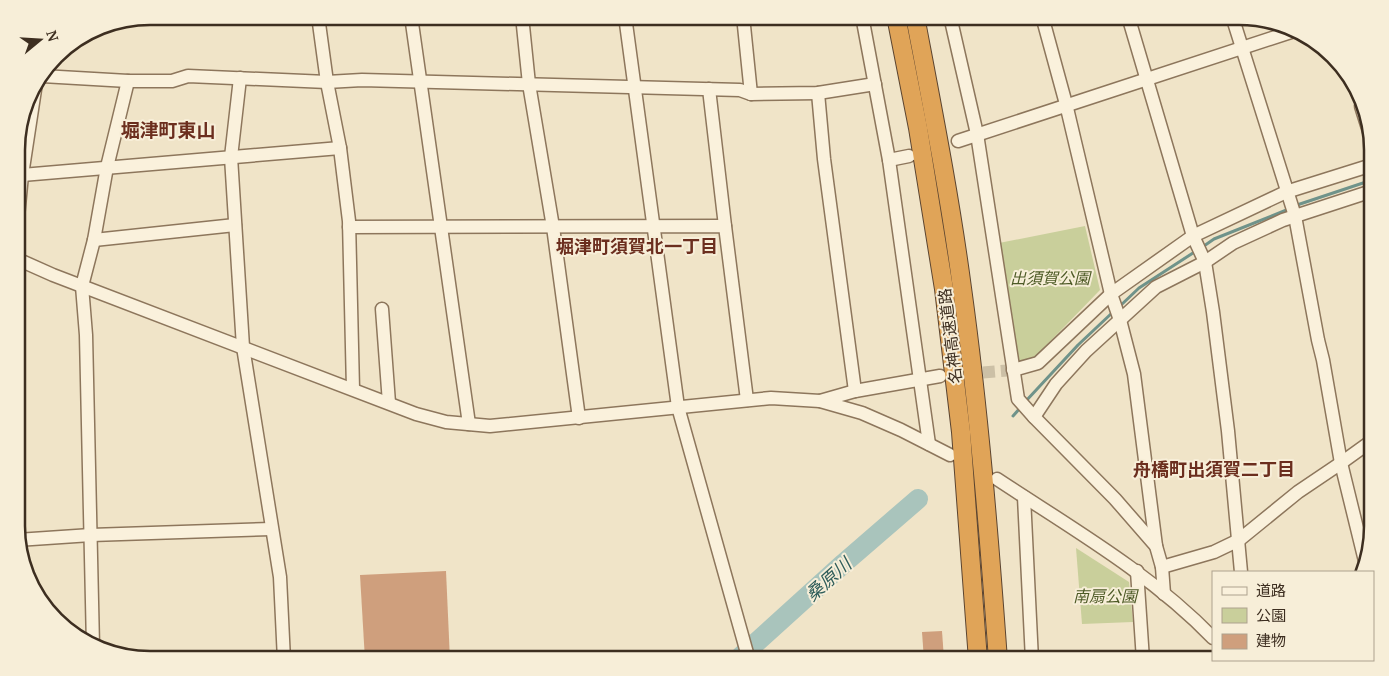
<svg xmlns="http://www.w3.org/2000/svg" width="1389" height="676" font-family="'PT Serif','Noto Sans JP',serif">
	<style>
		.green { fill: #c9cf9b }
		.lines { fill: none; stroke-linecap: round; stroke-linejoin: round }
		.stream { stroke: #6f938a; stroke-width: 3 }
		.river { stroke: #a9c4bc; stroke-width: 20 }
		.building { fill: #cf9f7d }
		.minor-tunnel { stroke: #ccc0a6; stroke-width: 12; stroke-dasharray: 12 6; stroke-linecap: butt }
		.minor-casing { stroke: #8d765c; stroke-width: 15 }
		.highway-casing { stroke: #5b4430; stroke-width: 20 }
		.minor { stroke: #faf1dc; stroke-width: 12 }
		.highway { stroke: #e0a458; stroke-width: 18 }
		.labels { text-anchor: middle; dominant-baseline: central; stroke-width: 4; stroke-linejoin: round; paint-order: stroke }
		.park-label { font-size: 16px; font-style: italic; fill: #4d5a26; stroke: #f7eed8 }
		.street-label { font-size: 16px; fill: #3d2e20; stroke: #f7eed8 }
		.neighbourhood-label { font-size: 18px; font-weight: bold; fill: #6b2e1e; stroke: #f7eed8 }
		.water-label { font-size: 18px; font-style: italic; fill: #2f5d5a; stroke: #f7eed8 }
		.quarter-label { font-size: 19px; font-weight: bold; fill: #6b2e1e; stroke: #f7eed8 }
		.rim { fill: none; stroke: #3d2e20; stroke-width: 2.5 }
	</style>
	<rect width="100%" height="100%" fill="#f0e4c8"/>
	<g class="green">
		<polygon points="1085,226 1100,290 1035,357 1018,362 999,243"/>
		<polygon points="1076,548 1129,582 1133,622 1082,624"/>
	</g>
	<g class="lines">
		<g class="stream">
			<polyline points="1294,206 1372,180"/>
			<polyline points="1201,248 1214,239 1289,209"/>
			<polyline points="1120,306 1139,288 1196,251"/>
			<polyline points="1025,402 1078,345 1113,312"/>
			<polyline points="1013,416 1021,407"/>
		</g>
		<polyline class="river" points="737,660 844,563 918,499"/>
	</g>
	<g class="building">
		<polygon points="446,571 450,660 365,660 360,575"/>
		<polygon points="942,631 944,659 924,660 922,632"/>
	</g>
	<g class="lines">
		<polyline class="minor-tunnel" points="965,374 1013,370"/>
		<defs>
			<g id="minor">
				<polyline points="318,16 327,82 340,148 349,221 353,389"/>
				<polyline points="411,16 469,424"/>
				<polyline points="522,16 529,84 553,227 579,418"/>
				<polyline points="625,16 678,407 749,660"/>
				<polyline points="743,16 751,94"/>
				<polyline points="862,16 889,160 929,444"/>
				<polyline points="950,16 977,134 1018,399 1034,417 1115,499 1156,546 1162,567 1164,594"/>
				<polyline points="1042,16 1066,104 1111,294 1120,320 1134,374 1156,546"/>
				<polyline points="1128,16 1193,236 1205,262 1213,312 1228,431 1241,572"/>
				<polyline points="1232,16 1295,216 1318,340 1323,360 1341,463 1365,561"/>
				<polyline points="42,76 128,81 172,81 188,76 327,82 362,80 740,90 751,94 818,93 875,84"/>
				<polyline points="240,78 231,157 243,347 280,577 284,660"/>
				<polyline points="709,89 725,226"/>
				<polyline points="818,93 824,159 855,391"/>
				<polyline points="1361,106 1372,141"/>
				<polyline points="958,141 1297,30"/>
				<polyline points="889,160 909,156"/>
				<polyline points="22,175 340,148"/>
				<polyline points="17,227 22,175 36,83"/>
				<polyline points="349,227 725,226 747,400"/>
				<polyline points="94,240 235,225"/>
				<polyline points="17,259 53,275 416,414 446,422 490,426 771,398 820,401 862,413 901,430 950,455"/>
				<polyline points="382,309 389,403"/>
				<polyline points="1013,370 1038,363 1111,294 1193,236 1286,192 1372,165"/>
				<polyline points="820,401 855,391 940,376"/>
				<polyline points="1034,417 1056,384 1086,351 1156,287 1205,262 1233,243 1283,220 1372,191"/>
				<polyline points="17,467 18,546"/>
				<path d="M997 479C1071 528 1150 573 1213 638"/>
				<polyline points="1024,497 1032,660"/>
				<polyline points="17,540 91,535 271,529"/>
				<polyline points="1162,567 1214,552 1239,540 1298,492 1341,463 1373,440"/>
				<polyline points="1137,571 1143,660"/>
				<polyline points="93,646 86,335 82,286 94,240 107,167 128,81"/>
			</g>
			<g id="highway">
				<polyline points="896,16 918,128 944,289 961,432 978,660"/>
				<path d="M915 16C932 106 950 197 962 288 979 411 989 535 998 660"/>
			</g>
		</defs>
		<use href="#minor" class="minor-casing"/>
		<use href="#highway" class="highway-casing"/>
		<use href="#minor" class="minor"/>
		<use href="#highway" class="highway"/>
	</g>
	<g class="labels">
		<g class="park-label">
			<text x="1050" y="278">出須賀公園</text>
			<text x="1105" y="596">南扇公園</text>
		</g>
		<g class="street-label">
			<text transform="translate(950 336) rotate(-97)">名神高速道路</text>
		</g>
		<g class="neighbourhood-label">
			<text x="637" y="246">堀津町須賀北一丁目</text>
			<text x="1214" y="469">舟橋町出須賀二丁目</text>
		</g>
		<g class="water-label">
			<text transform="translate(828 579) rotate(-42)">桑原川</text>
		</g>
		<g class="quarter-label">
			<text x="168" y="129">堀津町東山</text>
		</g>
	</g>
	<path d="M0 0H1389V676H0ZM150 25H1239A125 125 0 0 1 1364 150V526A125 125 0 0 1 1239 651H150A125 125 0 0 1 25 526V150A125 125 0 0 1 150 25Z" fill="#f7eed8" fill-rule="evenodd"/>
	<path class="rim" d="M150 25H1239A125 125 0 0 1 1364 150V526A125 125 0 0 1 1239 651H150A125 125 0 0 1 25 526V150A125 125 0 0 1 150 25Z"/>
	<rect x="1212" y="571" width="162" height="90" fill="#f7eed8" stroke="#ada18e"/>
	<rect x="1222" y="587" width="25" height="8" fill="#faf1dc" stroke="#ada18e"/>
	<text x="1256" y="596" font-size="15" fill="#3d2e20">道路</text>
	<rect x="1222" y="608" width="25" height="15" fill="#c9cf9b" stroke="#ada18e"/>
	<text x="1256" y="621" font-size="15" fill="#3d2e20">公園</text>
	<rect x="1222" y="634" width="25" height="15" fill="#cf9f7d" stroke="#ada18e"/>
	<text x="1256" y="646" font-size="15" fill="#3d2e20">建物</text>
	<g transform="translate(40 40) rotate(72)" stroke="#f7eed8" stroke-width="4" paint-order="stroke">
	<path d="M0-4L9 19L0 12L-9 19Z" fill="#3d2e20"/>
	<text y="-8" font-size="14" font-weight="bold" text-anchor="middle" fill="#3d2e20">N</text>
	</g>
</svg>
